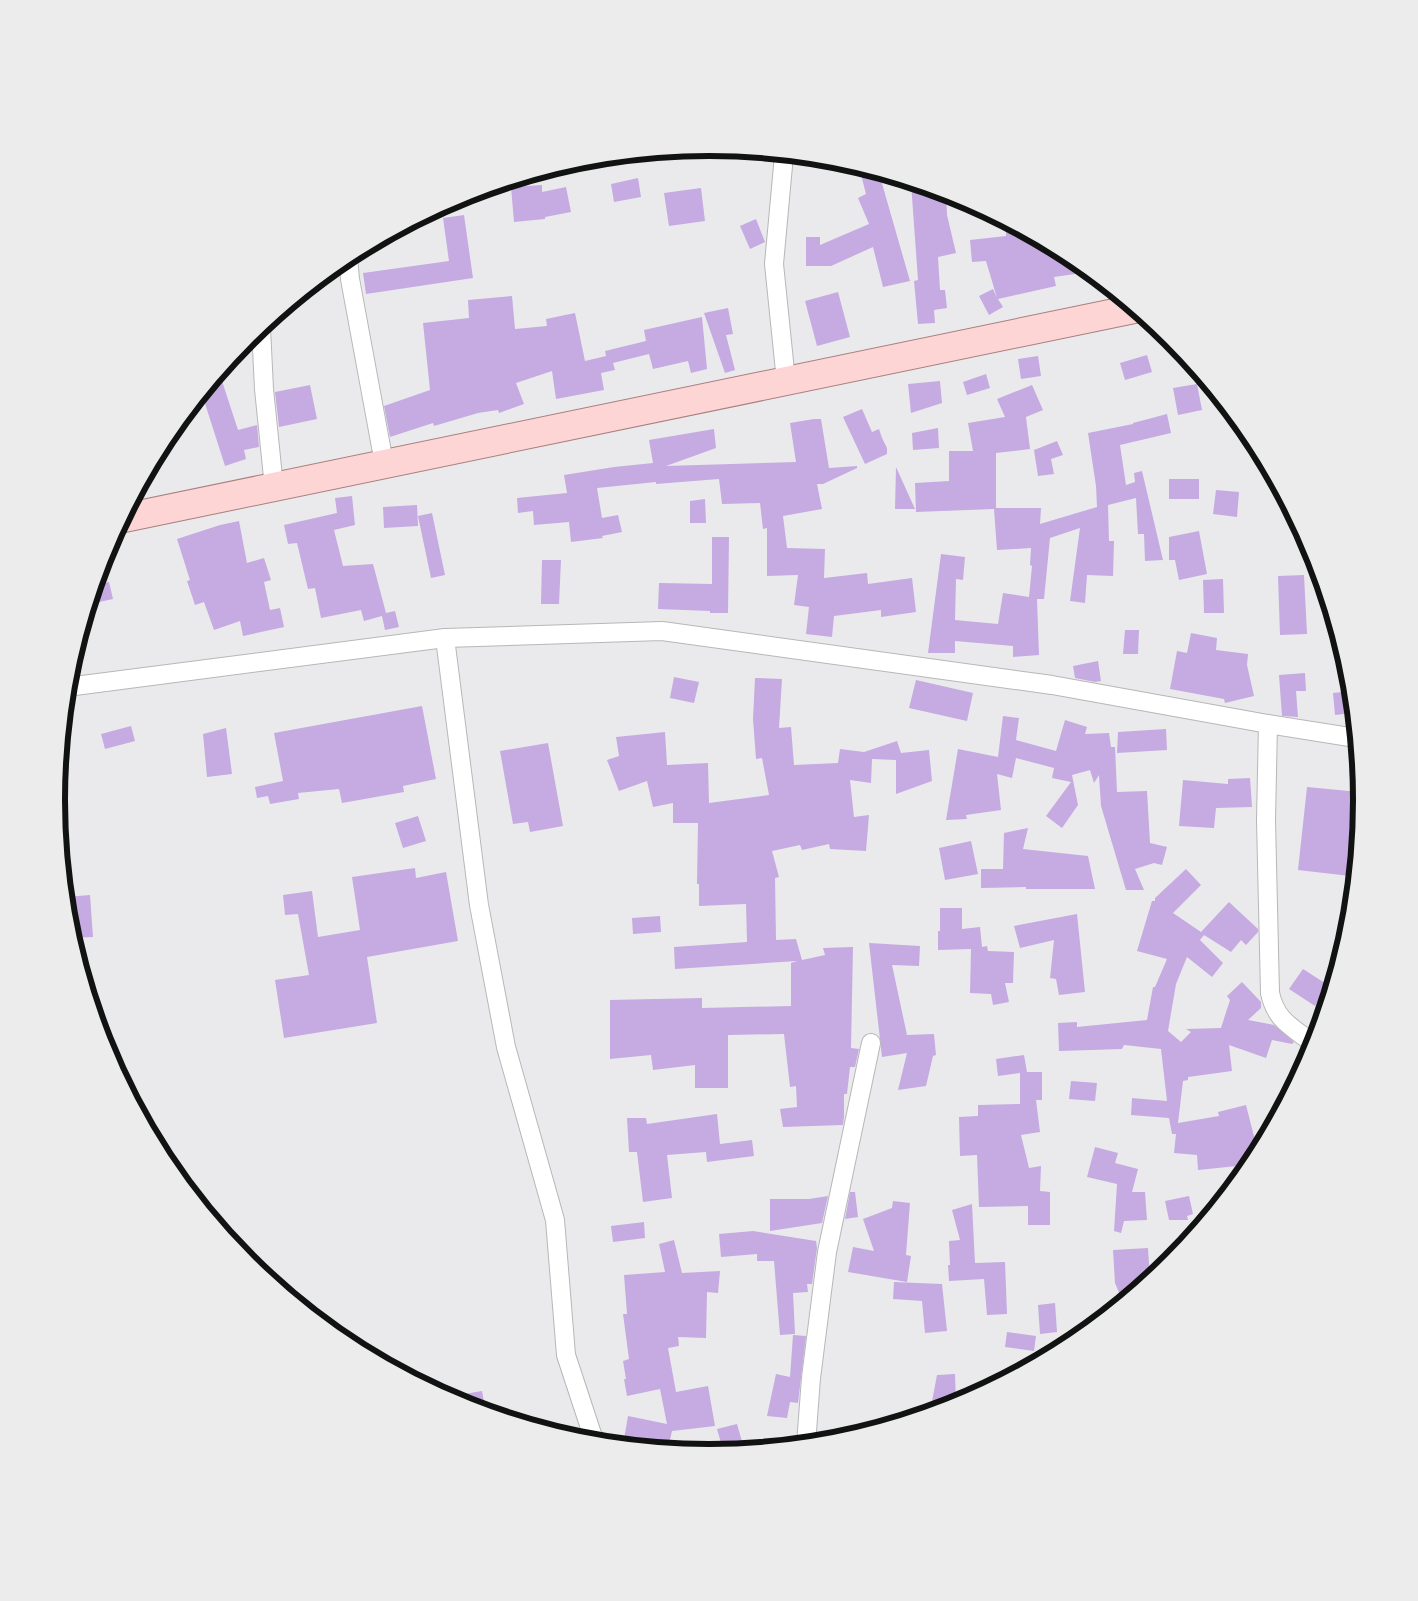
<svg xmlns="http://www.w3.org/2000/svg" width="1418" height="1601" font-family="'Fira Sans Condensed',sans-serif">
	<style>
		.building { fill: #c5abe1 }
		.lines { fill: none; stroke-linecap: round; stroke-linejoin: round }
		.minor-casing { stroke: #b7b7b9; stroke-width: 20 }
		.primary-casing { stroke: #a87f7e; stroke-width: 30 }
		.minor { stroke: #fff; stroke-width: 18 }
		.primary { stroke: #fcd5d4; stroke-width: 28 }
		.rim { fill: none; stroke: #111212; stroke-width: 6 }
	</style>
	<rect width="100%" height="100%" fill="#eaeaec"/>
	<g class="building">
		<polygon points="859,167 879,173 910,281 883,287 873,247 831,266 806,266 806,237 820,237 820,245 869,224 858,198 866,194"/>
		<polygon points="638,178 641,197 614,202 611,184"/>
		<polygon points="911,183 946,193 947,215 956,253 938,257 940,290 945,290 947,308 934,310 935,323 918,324 914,281 918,280"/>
		<polygon points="542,185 542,192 566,187 571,212 545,217 545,219 514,222 511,187"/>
		<polygon points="701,188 705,221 669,226 664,193"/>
		<polygon points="464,215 473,278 366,294 363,273 449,261 443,218"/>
		<polygon points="756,219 765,242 750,249 740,226"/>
		<polygon points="1006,222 1045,244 1047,250 1055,249 1072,258 1089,272 1054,277 1056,286 998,299 1003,307 989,315 979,296 993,289 997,298 986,261 972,262 970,240 1006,236"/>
		<polygon points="838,292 850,337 817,346 805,301"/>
		<polygon points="512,296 515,329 547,326 546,319 575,313 585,361 606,356 605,351 646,341 644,330 702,317 707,369 691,373 688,361 653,369 649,354 613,363 615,370 601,373 604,390 556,399 552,371 516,383 524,404 499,413 498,410 478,413 434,426 433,423 390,437 384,406 430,390 423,323 469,318 468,300"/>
		<polygon points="728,308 733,334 726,335 735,370 725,373 704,313"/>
		<polygon points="1147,355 1152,372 1125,380 1120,363"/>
		<polygon points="1038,356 1041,376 1021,379 1018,359"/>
		<polygon points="986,374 990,388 967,395 963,382"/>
		<polygon points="222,381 238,430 257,425 259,447 244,450 246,459 225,466 202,394 210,385"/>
		<polygon points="940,381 942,403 911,413 908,384"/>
		<polygon points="1197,384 1202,410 1178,415 1173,388"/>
		<polygon points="310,385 317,419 279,427 275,392"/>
		<polygon points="1032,385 1043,410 1026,417 1030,449 996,453 996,508 1041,508 1040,524 1097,507 1096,486 1088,433 1133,424 1133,423 1167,414 1171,433 1120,445 1126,485 1135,482 1134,473 1142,471 1163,560 1145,561 1144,534 1138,534 1136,498 1108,505 1109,541 1114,541 1113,576 1087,575 1085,603 1070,601 1080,528 1050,538 1044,599 1037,599 1039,655 1013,657 1013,646 955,641 955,653 928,653 941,554 965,557 963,580 956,579 955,620 998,624 1003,593 1029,597 1032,566 1030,565 1031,548 997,550 994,509 916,512 915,483 949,481 949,451 973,451 968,423 1005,417 997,399"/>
		<polygon points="862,409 872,432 879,429 882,438 887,448 887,454 865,464 843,417"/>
		<polygon points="814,419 821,419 829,468 857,466 857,468 823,484 817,484 822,509 783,516 787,548 825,549 824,578 867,573 868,584 912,578 916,612 881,617 881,610 834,616 832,637 806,634 809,607 794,605 798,575 767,576 767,528 763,529 760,503 722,504 719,479 656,484 656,482 597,488 602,518 618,515 622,532 602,536 603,538 571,542 569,522 534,525 533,511 518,513 517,498 567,493 564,475 614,467 653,463 649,440 714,429 716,448 666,466 796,462 790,423"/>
		<polygon points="938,428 939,448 913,450 912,433"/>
		<polygon points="1057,441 1063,455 1051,459 1054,474 1038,476 1034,450"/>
		<polygon points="896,467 915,509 895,509"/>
		<rect x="1169" y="479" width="30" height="20"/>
		<polygon points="1216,490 1239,492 1237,517 1213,514"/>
		<polygon points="352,496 355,525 334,530 343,566 373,564 386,613 395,611 399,627 385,630 382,616 364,621 361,610 321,618 315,588 308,589 297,543 288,544 284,525 337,513 335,498"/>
		<polygon points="705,499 706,523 690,523 690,501"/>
		<polygon points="417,505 418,526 384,528 383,507"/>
		<polygon points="432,513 445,575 431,578 418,516"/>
		<polygon points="239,521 247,563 264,558 271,580 264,582 270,610 280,608 284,627 243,636 240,621 214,630 204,602 195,605 187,581 190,580 177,539 220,525"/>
		<polygon points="1199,531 1207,574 1179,580 1175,560 1169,560 1169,537"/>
		<polygon points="712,537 729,537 728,613 710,613 710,611 658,609 659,583 712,584"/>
		<polygon points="542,560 561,560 559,604 541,604"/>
		<polygon points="1304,575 1307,634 1280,635 1278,576"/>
		<polygon points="1223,579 1224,613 1204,613 1203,580"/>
		<polygon points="109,582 113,599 90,604 96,585"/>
		<polygon points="1125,630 1139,630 1138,654 1123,654"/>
		<polygon points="1191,633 1217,638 1216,650 1248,654 1247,665 1254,696 1225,703 1224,699 1170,689 1177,651 1187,653"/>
		<polygon points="1098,661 1101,681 1095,682 1075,678 1073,666"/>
		<polygon points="1305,673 1306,691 1296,691 1298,717 1282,716 1279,675"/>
		<polygon points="674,677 699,682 694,703 670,698"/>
		<polygon points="755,678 782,679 779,728 791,727 794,765 838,763 840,749 864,752 897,741 901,753 929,750 932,781 896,794 896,760 872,759 871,783 850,780 854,817 869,815 866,851 830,849 829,844 802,850 800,845 772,851 779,877 775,878 776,940 796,939 802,960 825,955 823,948 853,947 851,1048 859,1049 855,1067 850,1067 847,1094 844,1094 844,1117 843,1125 783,1127 780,1109 797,1107 796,1086 790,1087 784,1034 728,1035 728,1088 695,1088 695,1065 653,1070 651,1055 610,1059 610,1000 702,998 702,1008 791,1006 791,963 797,961 675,969 674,947 747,942 746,904 699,906 699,884 697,884 698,823 673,823 673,803 653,807 647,781 619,791 607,760 619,756 616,737 665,732 667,765 708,763 709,803 769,795 762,758 756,759 753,719"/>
		<polygon points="916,680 973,693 967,721 909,708"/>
		<polygon points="1351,691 1353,713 1335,715 1333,693"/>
		<polygon points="422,706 436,779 403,786 404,792 342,803 339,789 298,793 299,799 270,804 268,796 257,798 255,787 283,781 274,733"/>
		<polygon points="1003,716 1019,718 1016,740 1056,751 1065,720 1087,727 1085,734 1109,733 1111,747 1115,747 1117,792 1147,791 1150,843 1167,847 1162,865 1154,863 1135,869 1144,890 1126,890 1101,806 1099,775 1094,783 1090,770 1072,775 1078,805 1062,828 1046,816 1071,782 1052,778 1054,768 1016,758 1012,778 997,774 1001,810 966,815 967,819 946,820 958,749 998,757"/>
		<polygon points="131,726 135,741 105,749 101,734"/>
		<polygon points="226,728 232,774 207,777 203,734"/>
		<polygon points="1166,729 1167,750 1117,753 1118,732"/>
		<polygon points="548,743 563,826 530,832 528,822 513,824 500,751"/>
		<polygon points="1250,778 1252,807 1216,808 1214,828 1179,826 1183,780 1228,784 1228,779"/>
		<polygon points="1307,787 1359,792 1350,876 1298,870"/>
		<polygon points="418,816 426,841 403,848 395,823"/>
		<polygon points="1028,828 1023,849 1088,856 1095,889 1026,889 1026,887 981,888 981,869 1003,869 1004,833"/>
		<polygon points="971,841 978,874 945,880 939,848"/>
		<polygon points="415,868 416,878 446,872 458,941 367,957 377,1023 284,1038 275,980 309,975 298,914 285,915 283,895 312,891 318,937 360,930 352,877"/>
		<polygon points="1186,869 1201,885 1173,913 1201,932 1229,902 1258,929 1258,932 1246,945 1241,940 1231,952 1204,935 1200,940 1223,963 1212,977 1187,957 1176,984 1168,1031 1181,1042 1191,1032 1186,1029 1221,1028 1230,1000 1227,996 1242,982 1261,1002 1261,1008 1248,1020 1274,1025 1294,1042 1292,1044 1272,1040 1266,1058 1229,1045 1232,1071 1188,1077 1188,1080 1183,1081 1178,1123 1219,1116 1218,1112 1246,1105 1258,1152 1247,1169 1237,1170 1237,1166 1198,1170 1197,1155 1174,1153 1176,1134 1172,1134 1169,1118 1131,1115 1132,1098 1167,1101 1161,1049 1124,1045 1122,1049 1059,1051 1058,1023 1077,1022 1077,1027 1147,1020 1153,987 1155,987 1167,959 1137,951 1152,901 1155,901 1155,898"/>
		<polygon points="90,895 93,937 72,938 69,928 66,897"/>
		<polygon points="940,908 962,908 962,929 980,927 982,947 987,946 988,951 1014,952 1013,983 1005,983 1009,1002 993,1005 991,994 970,993 971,949 938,950 938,931 940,931"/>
		<polygon points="1077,914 1085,992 1059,995 1056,979 1050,978 1054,940 1020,948 1014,926"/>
		<polygon points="660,916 661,932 633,934 632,918"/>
		<polygon points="869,943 920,946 919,966 892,965 907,1035 934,1034 936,1055 933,1056 926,1086 898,1090 907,1053 882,1057"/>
		<polygon points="1303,969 1331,987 1325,1006 1318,1000 1315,1006 1289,989"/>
		<polygon points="1024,1055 1027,1072 1042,1072 1042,1100 1036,1100 1040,1132 1021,1135 1029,1168 1041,1166 1040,1191 1050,1192 1050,1225 1028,1225 1028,1206 979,1207 977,1155 960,1156 959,1117 978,1116 978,1105 1020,1104 1020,1073 998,1076 996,1059"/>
		<polygon points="1071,1081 1097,1083 1095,1101 1069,1099"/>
		<polygon points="717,1114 720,1144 752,1140 754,1156 707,1162 706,1152 667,1155 672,1198 643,1202 637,1152 629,1152 627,1118 646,1118 647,1124"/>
		<polygon points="1095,1147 1118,1153 1115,1163 1138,1169 1132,1192 1145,1192 1147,1220 1124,1221 1121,1233 1114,1231 1117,1184 1087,1177"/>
		<polygon points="850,1192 855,1192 858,1217 845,1219"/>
		<polygon points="828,1196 822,1223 770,1231 770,1199 809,1199"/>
		<polygon points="1189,1196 1193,1214 1187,1216 1188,1220 1169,1220 1165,1201"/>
		<polygon points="893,1201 910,1203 906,1255 911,1256 907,1282 848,1272 853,1247 874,1251 863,1219 892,1208"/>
		<polygon points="972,1204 975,1263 1005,1262 1007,1314 987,1315 984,1279 949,1281 948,1265 950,1265 949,1241 960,1240 952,1210"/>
		<polygon points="644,1222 645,1238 613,1242 611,1226"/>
		<polygon points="753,1231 816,1241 817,1248 812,1284 807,1284 808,1292 793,1293 795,1334 780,1335 774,1261 757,1261 757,1254 721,1257 719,1234"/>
		<polygon points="674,1240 682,1273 720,1271 718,1293 707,1292 706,1338 678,1337 679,1346 668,1348 676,1392 708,1386 715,1426 672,1431 668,1449 623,1445 628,1416 667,1424 660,1389 627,1396 624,1379 626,1379 623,1361 629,1359 623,1314 627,1314 624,1275 665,1272 659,1244"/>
		<polygon points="1148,1248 1150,1279 1127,1298 1120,1295 1115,1283 1113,1250"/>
		<polygon points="894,1282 942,1284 947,1331 925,1333 922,1301 893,1299"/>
		<polygon points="1055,1303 1057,1332 1040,1334 1038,1305"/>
		<polygon points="1007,1332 1036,1336 1034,1351 1005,1347"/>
		<polygon points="793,1335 806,1336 798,1403 790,1402 787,1418 767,1416 776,1374 790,1377"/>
		<polygon points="955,1374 956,1404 930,1412 937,1375"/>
		<polygon points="482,1391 486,1412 459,1403 447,1397"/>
		<polygon points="737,1424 743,1445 723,1450 717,1429"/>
	</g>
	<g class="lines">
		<defs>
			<g id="minor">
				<polyline points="784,155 774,264 786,381"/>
				<polyline points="348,257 350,279 384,463"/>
				<polyline points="261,328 264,389 274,487"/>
				<polyline points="445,638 479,905 506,1047 555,1220 566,1355 592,1434 597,1442"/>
				<polyline points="67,687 445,638 662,631 1052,685 1268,724 1356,738"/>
				<path d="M1268 724 1266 820 1270 993C1276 1021 1292 1027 1314 1044"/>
				<polyline points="806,1444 811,1378 827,1252 871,1043"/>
			</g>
			<polyline id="primary" points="124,518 1134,309"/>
		</defs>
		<use href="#minor" class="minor-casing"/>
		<use href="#primary" class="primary-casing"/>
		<use href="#minor" class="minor"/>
		<use href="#primary" class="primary"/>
	</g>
	<path d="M0 0H1418V1601H0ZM65 800a644 644 0 1 1 1288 0a644 644 0 1 1-1288 0Z" fill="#ececec" fill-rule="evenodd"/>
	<path class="rim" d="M65 800a644 644 0 1 1 1288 0a644 644 0 1 1-1288 0Z"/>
</svg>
